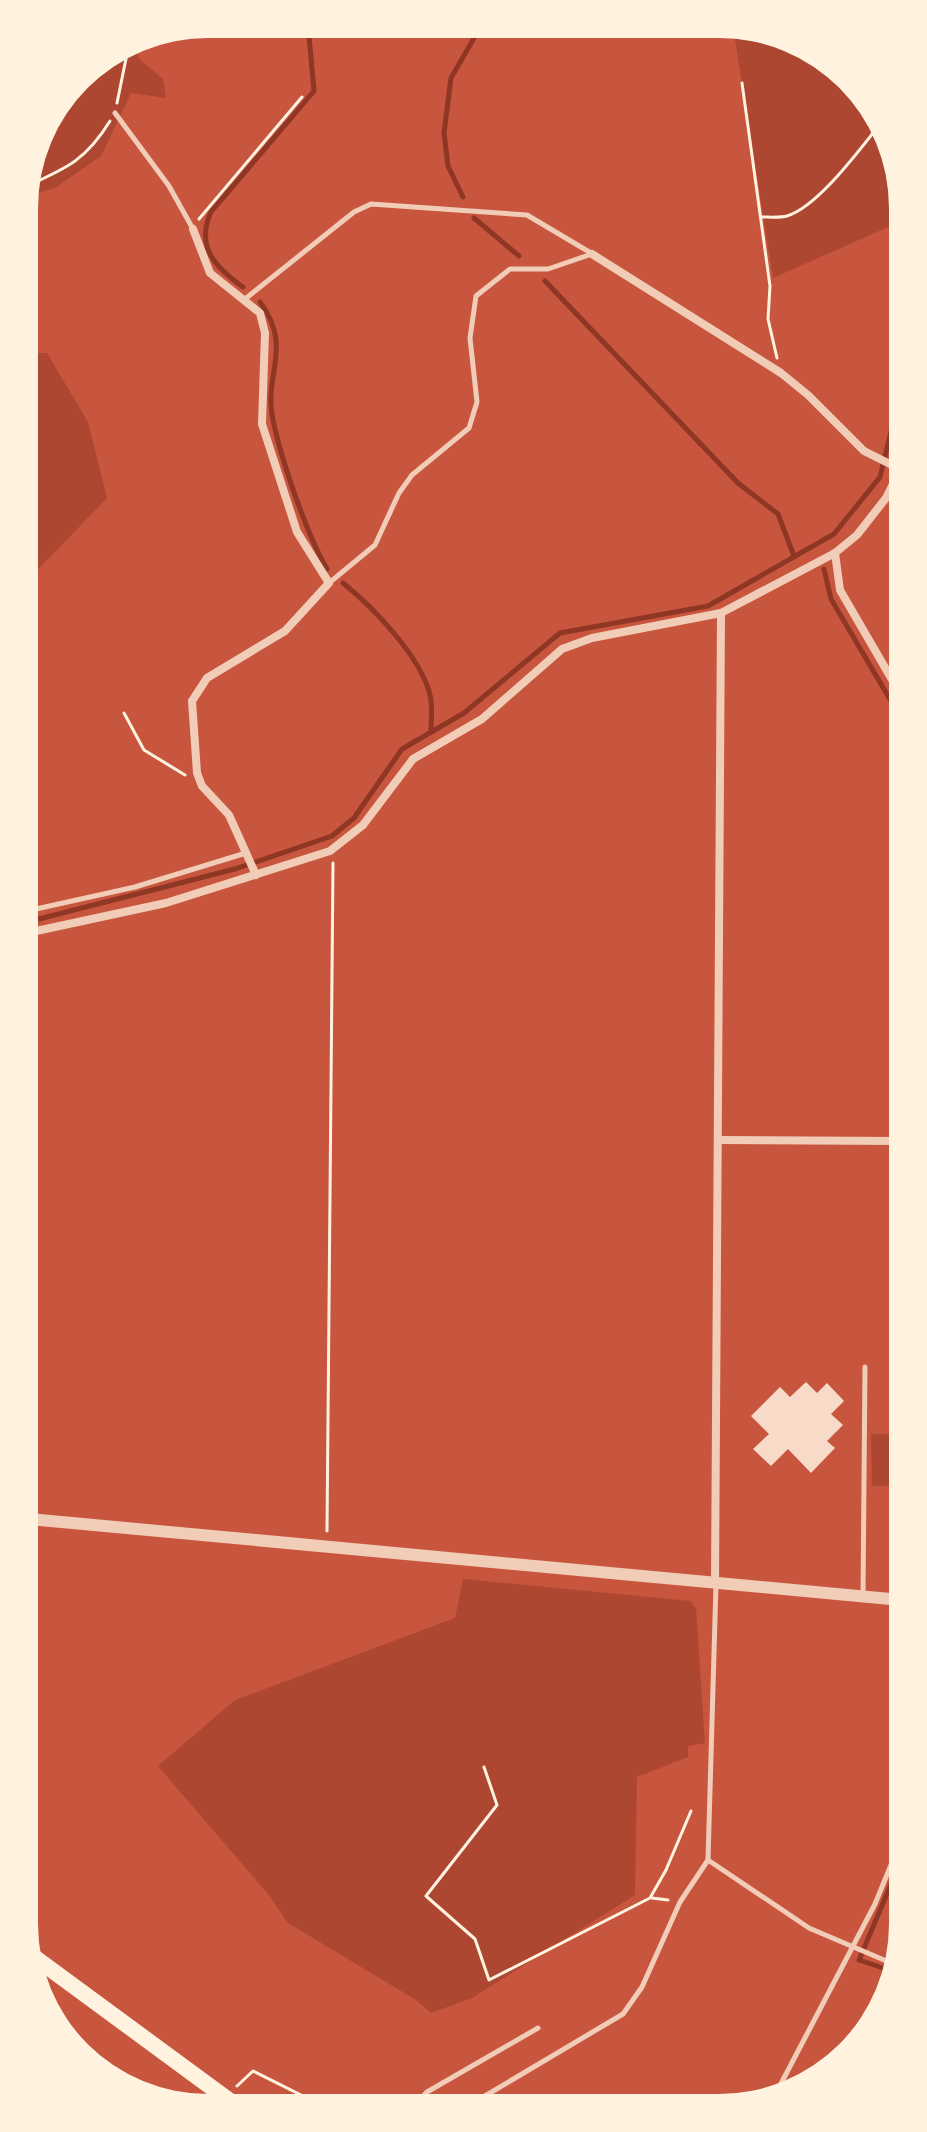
<svg xmlns="http://www.w3.org/2000/svg" width="927" height="2132" font-family="Mulish,sans-serif">
	<style>
		.green { fill: #ae4732 }
		.lines { fill: none; stroke-linecap: round; stroke-linejoin: round }
		.stream { stroke: #8f3625; stroke-width: 5 }
		.building { fill: #f7dbc8 }
		.path { stroke: #fff3e0; stroke-width: 3 }
		.service { stroke: #f1ccb7; stroke-width: 5 }
		.minor { stroke: #f1ccb7; stroke-width: 8 }
		.tertiary { stroke: #f1ccb7; stroke-width: 12 }
		.primary { stroke: #fff3e0; stroke-width: 16 }
	</style>
	<rect width="100%" height="100%" fill="#c8553d"/>
	<g class="green">
		<polygon points="733,27 754,27 841,70 897,160 897,223 773,278"/>
		<polygon points="139,38 138,58 163,79 166,98 131,93 101,156 55,188 24,197 43,126 86,70"/>
		<polygon points="25,353 47,353 88,422 107,498 26,582"/>
		<polygon points="871,1434 901,1434 901,1486 872,1486"/>
		<polygon points="463,1579 690,1601 696,1608 705,1743 688,1746 688,1757 637,1777 635,1895 472,1998 431,2013 416,2000 288,1923 268,1894 158,1766 235,1700 455,1618"/>
	</g>
	<g class="lines">
		<g class="stream">
			<polyline points="463,197 448,166 444,133 451,78 481,26"/>
			<polyline points="474,218 519,256"/>
			<polyline points="545,281 738,483 778,514 794,556"/>
			<path d="M243 287C216 268 195 247 211 212L314 91 308 25"/>
			<path d="M260 302C294 348 263 373 273 420 281 459 307 535 327 569"/>
			<polyline points="824,569 831,599 898,713"/>
			<path d="M343 583C373 607 421 657 430 695 433 706 431 720 431 732"/>
			<polyline points="27,922 235,869 332,836 354,818 402,749 464,713 560,633 708,606 834,534 880,477 897,407"/>
			<polyline points="889,1970 859,1960 902,1858"/>
		</g>
	</g>
	<polygon class="building" points="806,1382 817,1393 827,1383 844,1401 831,1414 843,1425 827,1441 835,1448 811,1473 788,1449 771,1466 753,1449 769,1434 751,1416 780,1387 790,1397"/>
	<g class="lines">
		<g class="path">
			<polyline points="742,83 770,286 768,319 777,358"/>
			<polyline points="117,103 129,44"/>
			<path d="M27 186C67 168 86 160 110 121"/>
			<path d="M761 217C769 217 780 218 787 216 817 207 857 153 877 128"/>
			<polyline points="199,219 302,97"/>
			<polyline points="124,713 144,750 185,775"/>
			<polyline points="327,1531 333,863"/>
			<polyline points="484,1767 497,1805 426,1896 475,1939 489,1980 650,1898 666,1870 691,1811"/>
			<polyline points="652,1898 668,1900"/>
			<polyline points="237,2086 253,2071 319,2104"/>
			<polyline points="194,2104 200,2098"/>
		</g>
		<g class="service">
			<polyline points="115,113 169,186 193,229"/>
			<polyline points="245,299 354,212 371,204 527,215 591,253"/>
			<polyline points="329,583 375,545 399,493 412,475 469,428 477,402 470,338 476,296 510,269 548,269 592,254"/>
			<polyline points="27,911 135,887 246,853"/>
			<polyline points="863,1596 865,1367"/>
			<polyline points="708,1860 809,1928 891,1963"/>
			<polyline points="774,2097 875,1904 902,1838"/>
			<polyline points="417,2103 427,2092 538,2028"/>
			<polyline points="473,2103 623,2014 642,1987 680,1902 708,1860 716,1584"/>
		</g>
		<g class="minor">
			<polyline points="193,229 210,273 260,313 265,333 262,424 297,532 329,583 285,631 207,678 192,701 197,773 202,786 229,815 256,875"/>
			<polyline points="592,254 781,373 808,395 864,451 898,468"/>
			<polyline points="835,553 840,590 898,690"/>
			<polyline points="27,933 166,903 330,851 363,825 413,759 482,719 562,649 592,638 721,613 835,553 857,535 886,498 898,474"/>
			<polyline points="718,1140 900,1141"/>
			<polyline points="715,1582 721,613"/>
		</g>
		<polyline class="tertiary" points="29,1519 901,1600"/>
		<polyline class="primary" points="30,1954 234,2104"/>
	</g>
	<path d="M0 0H927V2132H0ZM208 38H719A170 170 0 0 1 889 208V1924A170 170 0 0 1 719 2094H208A170 170 0 0 1 38 1924V208A170 170 0 0 1 208 38Z" fill="#fff3e0" fill-rule="evenodd"/>
</svg>
